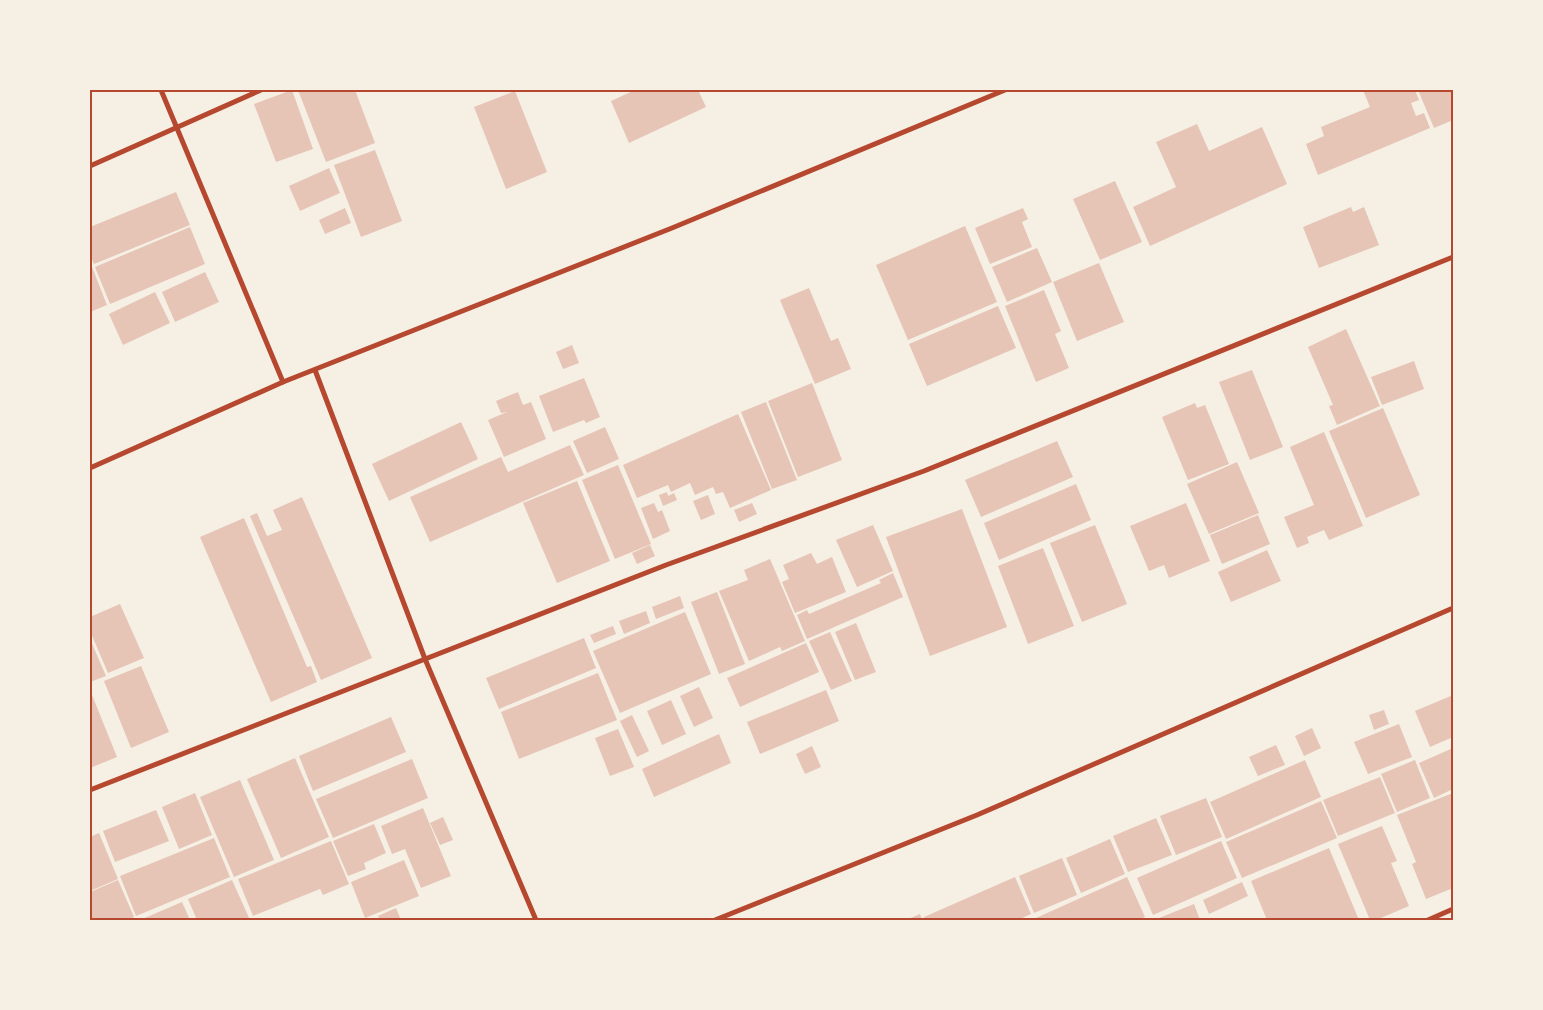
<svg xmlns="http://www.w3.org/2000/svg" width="1543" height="1010" font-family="Montserrat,sans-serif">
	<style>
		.building { fill: #e6c5b7 }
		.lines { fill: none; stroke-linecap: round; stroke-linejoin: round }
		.minor { stroke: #b5482f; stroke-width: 5 }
		.neatline { fill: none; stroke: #b5482f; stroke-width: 2 }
	</style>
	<rect width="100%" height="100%" fill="#f6efe4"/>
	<g class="building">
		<polygon points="292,90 313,149 276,162 254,104"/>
		<polygon points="298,90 355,90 375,143 326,162"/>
		<polygon points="635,90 698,90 706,107 629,143 611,101"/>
		<polygon points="1363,90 1415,90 1419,100 1411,103 1416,116 1424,113 1430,128 1318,175 1306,144 1324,136 1321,127 1370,107"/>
		<polygon points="1418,90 1453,90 1453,120 1434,128"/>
		<polygon points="515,91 547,172 506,189 474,107"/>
		<polygon points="1197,124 1209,151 1262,127 1287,184 1150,246 1133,207 1176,187 1156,142"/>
		<polygon points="375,150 402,221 361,237 334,165"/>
		<polygon points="329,168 340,193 300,211 289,186"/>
		<polygon points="1115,181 1142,242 1100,260 1073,199"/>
		<polygon points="176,192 190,225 94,264 90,255 90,227"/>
		<polygon points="1351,207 1353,212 1364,207 1379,245 1319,268 1303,227"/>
		<polygon points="345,208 351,223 325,234 319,220"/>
		<polygon points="1023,208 1028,219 1022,222 1032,247 990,264 975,228"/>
		<polygon points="965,226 997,302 908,340 876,265"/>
		<polygon points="190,227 205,264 110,304 95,267"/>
		<polygon points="1037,248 1052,282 1007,302 992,267"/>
		<polygon points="1099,263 1124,322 1077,341 1053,282"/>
		<polygon points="92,267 107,305 90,312 90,268"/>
		<polygon points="205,272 219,302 175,322 162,292"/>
		<polygon points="809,288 831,341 838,338 851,369 815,384 780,300"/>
		<polygon points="1044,290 1061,331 1055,334 1069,368 1036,382 1005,306"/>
		<polygon points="155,292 170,323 123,345 109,314"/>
		<polygon points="998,306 1016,348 927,386 909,344"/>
		<polygon points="1346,329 1380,406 1337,425 1329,406 1333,405 1308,347"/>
		<polygon points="572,345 579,363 563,369 556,352"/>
		<polygon points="1414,361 1424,389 1382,405 1371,377"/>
		<polygon points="1252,370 1283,447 1250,460 1219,382"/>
		<polygon points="584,378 600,417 586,423 584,420 553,432 539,396"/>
		<polygon points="812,383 842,460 798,477 768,401"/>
		<polygon points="518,392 523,405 531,402 546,439 504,457 488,420 507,412 501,413 496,401"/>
		<polygon points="766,402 797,480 772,489 741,412"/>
		<polygon points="1195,403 1197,408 1205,405 1229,464 1188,480 1162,417"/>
		<polygon points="1383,408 1420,495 1366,518 1329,431"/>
		<polygon points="738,414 771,490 730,508 723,492 716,494 713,487 695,495 690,483 671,492 668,485 637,498 623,465"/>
		<polygon points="461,422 478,459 389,501 372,464"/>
		<polygon points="605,427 619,459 587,473 573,441"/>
		<polygon points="1324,432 1363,526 1329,540 1324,530 1307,537 1309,543 1297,548 1284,517 1314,505 1290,447"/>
		<polygon points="1057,441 1073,477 981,517 965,480"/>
		<polygon points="570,445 584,475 430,542 410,497 501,457 508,472"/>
		<polygon points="1237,462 1259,513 1209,534 1187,484"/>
		<polygon points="618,465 651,544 615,559 582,480"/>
		<polygon points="577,481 610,561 557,583 523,503"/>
		<polygon points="1076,484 1091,520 999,560 984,523"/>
		<polygon points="667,492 668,496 674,493 677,500 663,506 659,495"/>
		<polygon points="708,495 715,514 701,520 693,501"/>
		<polygon points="302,497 372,658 321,680 250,516 257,513 267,536 282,530 273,510"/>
		<polygon points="654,503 658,512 662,510 670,531 653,539 641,508"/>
		<polygon points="752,503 757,514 739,522 734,510"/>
		<polygon points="1186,503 1210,561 1169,578 1164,565 1149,571 1130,526"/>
		<polygon points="962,509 1007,627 930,656 886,537"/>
		<polygon points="1258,515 1270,544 1222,564 1210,535"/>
		<polygon points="244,518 307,667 311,666 317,682 271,702 200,537"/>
		<polygon points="873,525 893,571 857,587 836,540"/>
		<polygon points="1095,525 1127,604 1082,622 1050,543"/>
		<polygon points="650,545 655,556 637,564 632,553"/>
		<polygon points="1043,548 1074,626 1028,644 998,566"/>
		<polygon points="1267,550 1281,581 1231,602 1218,572"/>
		<polygon points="811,553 817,564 832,557 846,592 795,613 782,582 789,579 783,565"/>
		<polygon points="770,559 805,641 782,651 780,647 749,661 719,591 748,580 744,570"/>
		<polygon points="893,573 903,597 807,639 797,615 807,610 809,614 881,583 879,580"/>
		<polygon points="717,592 745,664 719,674 691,602"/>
		<polygon points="680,596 684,608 656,619 652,607"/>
		<polygon points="120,604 144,658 108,673 90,631 90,617"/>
		<polygon points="646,611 650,623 624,634 619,621"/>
		<polygon points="685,612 711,674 620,713 593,651"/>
		<polygon points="856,623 876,672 855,680 835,632"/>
		<polygon points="613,626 616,634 594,643 590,635"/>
		<polygon points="830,632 852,681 831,690 809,641"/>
		<polygon points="584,638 596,668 499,709 486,678"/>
		<polygon points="90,639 106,676 90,682"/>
		<polygon points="806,643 819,672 740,707 727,678"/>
		<polygon points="141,666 169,732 131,748 104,681"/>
		<polygon points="598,673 617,720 519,759 501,712"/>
		<polygon points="699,687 713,718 694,727 680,696"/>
		<polygon points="90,690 117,757 90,768"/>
		<polygon points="826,690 839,721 760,754 747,722"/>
		<polygon points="1453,695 1453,737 1430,747 1415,711"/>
		<polygon points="671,700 686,734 662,745 647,711"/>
		<polygon points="1384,710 1389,724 1374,730 1369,715"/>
		<polygon points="632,715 649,751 637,757 620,721"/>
		<polygon points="391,717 406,752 313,791 299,756"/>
		<polygon points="1399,724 1412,757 1368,774 1354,742"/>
		<polygon points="1312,728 1321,748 1304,756 1295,736"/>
		<polygon points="618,729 634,767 610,776 595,738"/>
		<polygon points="719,734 731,763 654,797 642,769"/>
		<polygon points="1276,745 1285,765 1258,776 1249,757"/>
		<polygon points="812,746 821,767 805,774 796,754"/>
		<polygon points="1453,748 1453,789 1434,798 1419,763"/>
		<polygon points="295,758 329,837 281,858 247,779"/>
		<polygon points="412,759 428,798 333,838 316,799"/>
		<polygon points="1305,760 1321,797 1226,839 1210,802"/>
		<polygon points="1415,760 1430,798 1397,812 1381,774"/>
		<polygon points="1380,777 1395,813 1338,836 1323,800"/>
		<polygon points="240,780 274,860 234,877 200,797"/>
		<polygon points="195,793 212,835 179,849 162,807"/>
		<polygon points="1453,793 1453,888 1426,899 1412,864 1416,862 1397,815"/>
		<polygon points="1206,798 1222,837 1176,855 1160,816"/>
		<polygon points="1321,801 1337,838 1242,878 1226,842"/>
		<polygon points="423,808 451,876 421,888 405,849 392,854 381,826"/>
		<polygon points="156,810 169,841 115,862 103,831"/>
		<polygon points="443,817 453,840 440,845 430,823"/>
		<polygon points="1156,818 1172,855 1128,872 1113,836"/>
		<polygon points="374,824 386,853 364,863 366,869 348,876 333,841"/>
		<polygon points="1382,826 1397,861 1391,863 1409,906 1376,920 1370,920 1338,844"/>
		<polygon points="99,833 118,879 90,891 90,837"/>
		<polygon points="214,838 230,877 136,916 120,876"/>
		<polygon points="1110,839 1125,874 1081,893 1066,858"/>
		<polygon points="331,841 349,884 323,895 320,889 253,916 238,879"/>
		<polygon points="1221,841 1237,878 1153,915 1137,878"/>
		<polygon points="1329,848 1359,920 1267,920 1251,881"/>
		<polygon points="1062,858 1077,895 1034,913 1019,876"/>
		<polygon points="404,860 419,896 365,918 351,882"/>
		<polygon points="1015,877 1031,914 1018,920 926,920 924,917"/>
		<polygon points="1127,877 1145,917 1139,920 1037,920 1036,918"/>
		<polygon points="118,880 134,917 128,920 90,920 90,892"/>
		<polygon points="232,880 250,920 197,920 188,899"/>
		<polygon points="1242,882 1248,896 1209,914 1203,900"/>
		<polygon points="182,902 190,920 140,920"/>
		<polygon points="1194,904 1200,920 1154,920"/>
		<polygon points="396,908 401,920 380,920 378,916"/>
		<polygon points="920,914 922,920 906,920"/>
	</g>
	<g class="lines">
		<g class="minor">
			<polyline points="161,90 283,382"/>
			<polyline points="90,166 261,90"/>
			<polyline points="315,370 425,659 536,920"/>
			<polyline points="90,468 283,382 672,228 1005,90"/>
			<polyline points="90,790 666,565 924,471 1453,257"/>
			<polyline points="715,920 977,815 1453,608"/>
			<polyline points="1428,920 1453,909"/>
		</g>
	</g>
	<rect width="1543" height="1010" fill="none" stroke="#f6efe4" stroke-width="182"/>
	<rect x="91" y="91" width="1361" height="828" class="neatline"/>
</svg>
